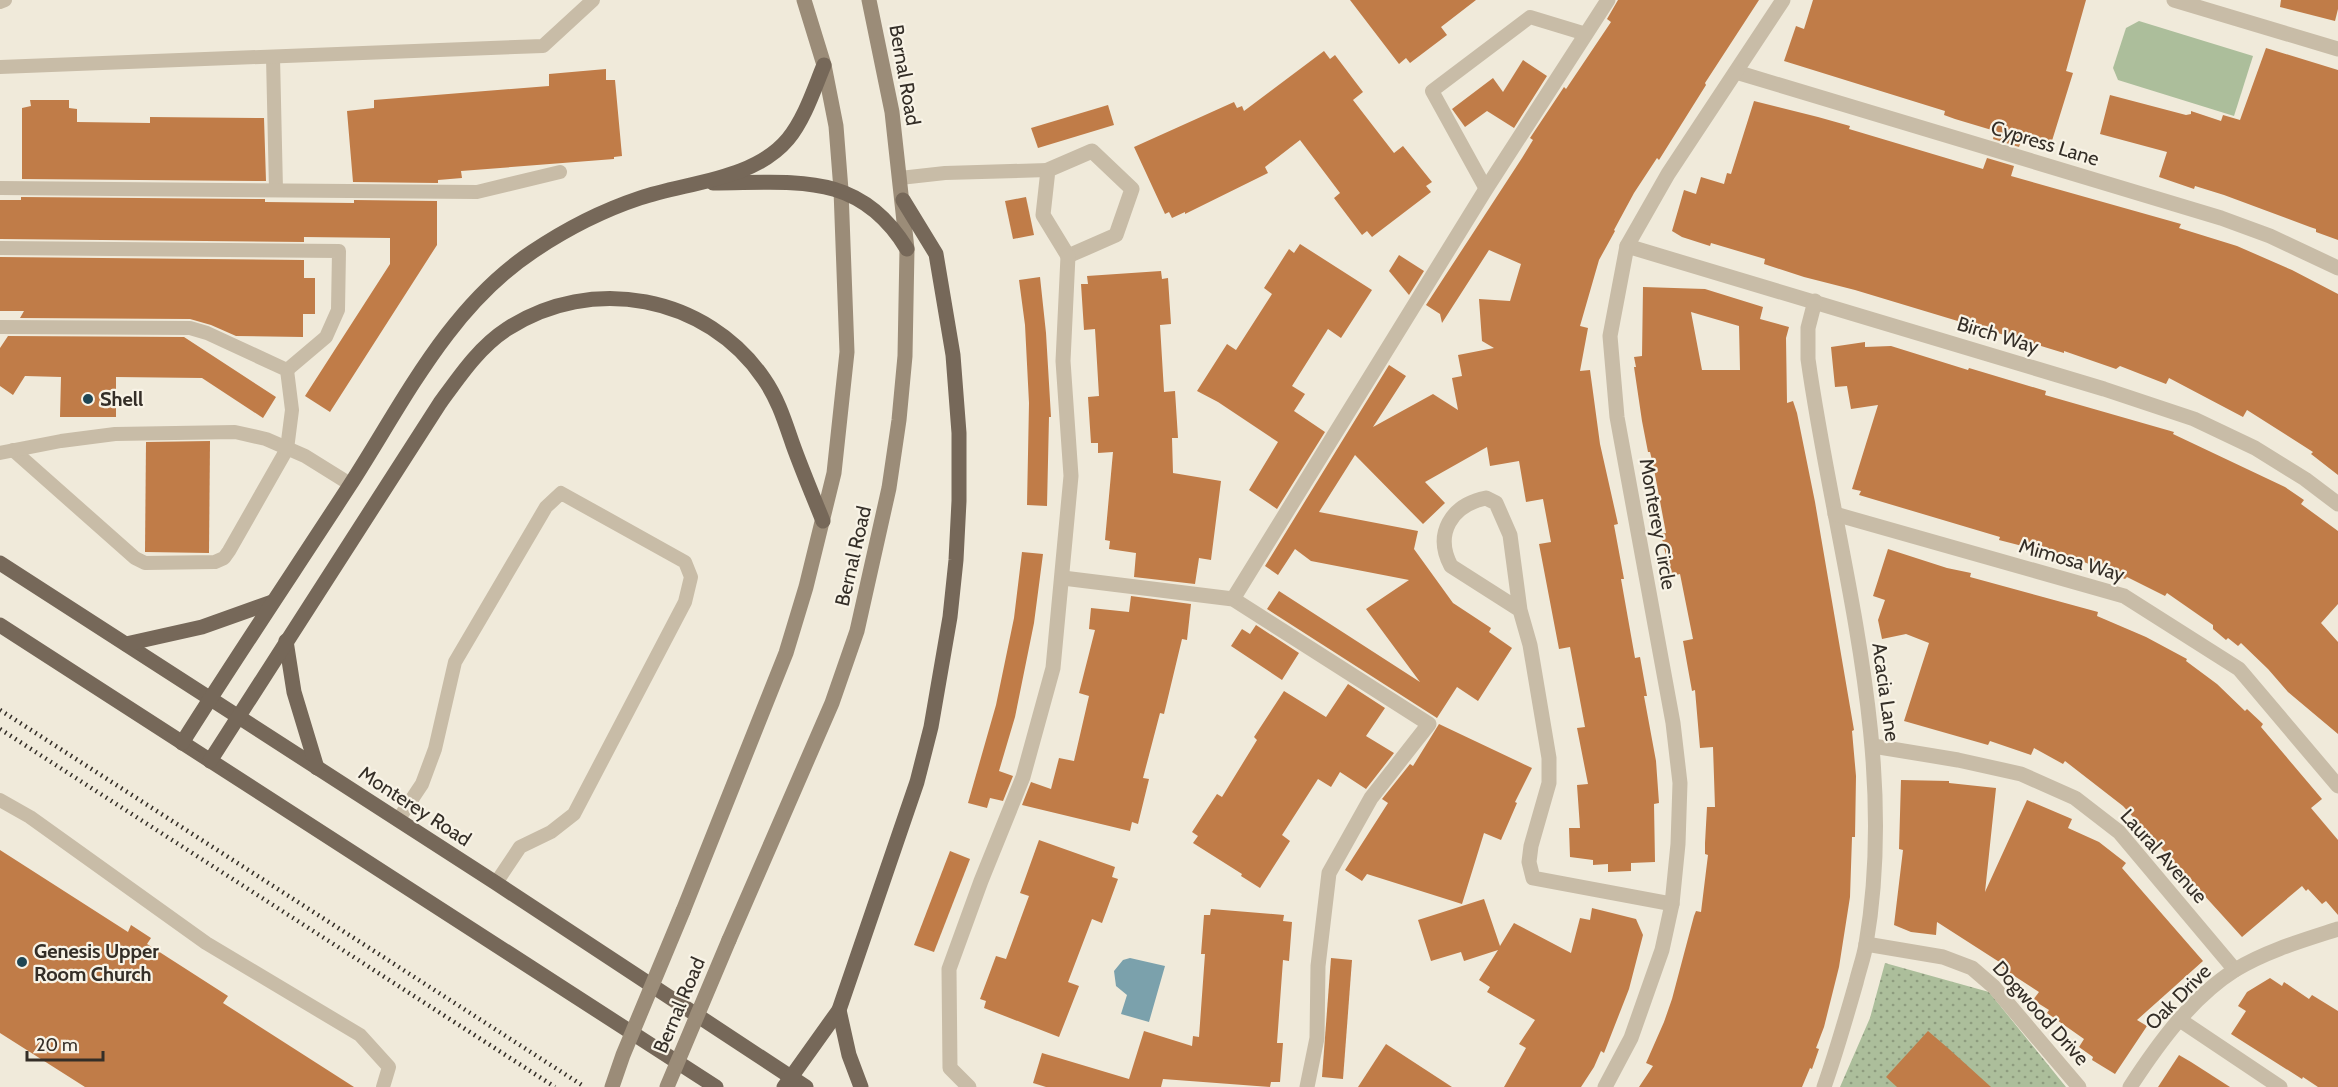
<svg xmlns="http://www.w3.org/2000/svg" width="2338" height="1087" font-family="Cabin,sans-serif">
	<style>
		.green { fill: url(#green-dots) }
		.pitch { fill: #acbe9b }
		.water { fill: #7ba1ac }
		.building { fill: #c07c48; fill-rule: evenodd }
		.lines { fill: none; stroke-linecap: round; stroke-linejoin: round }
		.service { stroke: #c8bca7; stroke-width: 14 }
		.minor { stroke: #c8bca7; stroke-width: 15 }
		.secondary { stroke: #9b8c78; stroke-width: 15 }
		.primary { stroke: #766859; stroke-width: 15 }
		.rail { stroke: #342e27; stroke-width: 4.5; stroke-dasharray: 1.5 4.5; stroke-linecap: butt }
		.secondary-bridge { stroke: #9b8c78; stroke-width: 15 }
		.poi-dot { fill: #1f4654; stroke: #f8f3e6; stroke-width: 2 }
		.labels { text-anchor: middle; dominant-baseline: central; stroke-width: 4.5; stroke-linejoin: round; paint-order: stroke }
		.street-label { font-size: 20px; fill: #342e27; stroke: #f8f3e6 }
		.poi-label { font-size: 20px; font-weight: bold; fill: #342e27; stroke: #f8f3e6; text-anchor: start }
	</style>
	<defs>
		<pattern id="green-dots" width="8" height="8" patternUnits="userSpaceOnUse" patternTransform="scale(1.5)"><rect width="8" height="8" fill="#acbe9b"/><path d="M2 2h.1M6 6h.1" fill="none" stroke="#8d9b7e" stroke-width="1.8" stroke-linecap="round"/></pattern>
	</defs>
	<rect width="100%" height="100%" fill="#f0eada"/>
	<polygon class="green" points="1885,963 1989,992 2066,1087 1840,1087 1870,1018"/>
	<polygon class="pitch" points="2139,21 2253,56 2234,116 2118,80 2113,68 2126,28"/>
	<polygon class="water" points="1130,958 1165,966 1149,1022 1121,1014 1127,995 1116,986 1114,971 1123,960"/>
	<g class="building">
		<polygon points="1350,0 1476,0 1441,27 1447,35 1410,63 1406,58 1399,64"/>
		<polygon points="1618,0 1759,0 1705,83 1706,85 1659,160 1657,158 1634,193 1614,230 1615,231 1599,260 1580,326 1588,328 1580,371 1590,370 1600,444 1618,524 1614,525 1624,579 1621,579 1635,658 1640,657 1647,696 1644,696 1656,761 1659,803 1654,804 1655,862 1631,863 1631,871 1608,872 1608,864 1593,865 1593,860 1570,857 1569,828 1580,828 1577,785 1588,784 1577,728 1585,727 1570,647 1559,649 1539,544 1551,542 1543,499 1526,502 1519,461 1490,466 1487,447 1425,482 1445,503 1423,524 1355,455 1319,512 1418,531 1414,549 1453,603 1491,628 1489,632 1512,648 1478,701 1457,687 1437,718 1267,609 1279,591 1420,682 1366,609 1409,580 1311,561 1295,549 1278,575 1265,566 1389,365 1406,376 1373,427 1433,394 1458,410 1452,378 1462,376 1458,355 1494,348 1482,341 1479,299 1510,301 1521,264 1489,250 1442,323 1440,314 1426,305 1522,158 1533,140 1530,138 1564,87 1566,89 1611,22 1607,19"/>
		<polygon points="1813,0 2086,0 2066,71 2073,73 2051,144 2022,138 2019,147 1993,139 1995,131 1955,119 1944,115 1945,111 1784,61 1796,26 1804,29"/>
		<polygon points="2281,0 2338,0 2338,9 2335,21 2280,7"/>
		<polygon points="2266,48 2338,70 2338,240 2316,232 2316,229 2310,227 2224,195 2195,186 2194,189 2159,177 2167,152 2100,134 2110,95 2186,115 2191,114 2191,111 2221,121 2223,115 2240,120"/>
		<polygon points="1324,51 1330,59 1335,55 1363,92 1353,100 1394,153 1403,146 1432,182 1426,186 1431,192 1372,237 1367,231 1362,235 1334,198 1340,193 1300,140 1265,167 1268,173 1185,214 1185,212 1172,218 1169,212 1165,214 1134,147 1234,102 1237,108 1242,106 1244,111"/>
		<polygon points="1523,60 1547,76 1514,128 1487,111 1465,127 1452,109 1493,78 1503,92"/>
		<polygon points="606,69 606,80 615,80 622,156 614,157 614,159 461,171 462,178 438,180 438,183 353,182 347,111 374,108 374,100 549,86 549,74"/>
		<polygon points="30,100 69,100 69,108 77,109 77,122 150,123 150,117 264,118 266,181 22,179 22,108 31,106"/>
		<polygon points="1754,101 1818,117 1850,126 1849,129 1983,169 1987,158 2014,166 2011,176 2181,224 2179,228 2237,246 2292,270 2338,294 2338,475 2311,454 2313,452 2247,410 2243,417 2169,378 2166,384 2120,366 2116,369 2064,351 2064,353 1855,290 1804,277 1764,264 1765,259 1711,243 1710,246 1682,237 1672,231 1684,190 1696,194 1701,177 1724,184 1727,173 1731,174"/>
		<polygon points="1108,105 1114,125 1038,148 1031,128"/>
		<polygon points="21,197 265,199 265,202 354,203 354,200 437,201 437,245 330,412 305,396 390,264 390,238 304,237 304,242 0,239 0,200 21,200"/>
		<polygon points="1026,197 1034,235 1013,239 1005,201"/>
		<polygon points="1300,244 1372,290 1341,338 1328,329 1292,386 1305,394 1294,411 1325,432 1277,509 1249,490 1278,442 1218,402 1197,391 1227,344 1236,350 1272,294 1264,288 1289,249 1294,253"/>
		<polygon points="1399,255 1424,271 1409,295 1389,271"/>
		<polygon points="0,257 304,260 304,278 315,278 315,314 303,314 303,337 236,336 211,325 190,319 20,318 24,311 0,311"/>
		<polygon points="1161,271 1162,279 1168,278 1171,324 1160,325 1164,392 1175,391 1178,438 1172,438 1173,473 1221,481 1211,560 1199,558 1195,584 1134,577 1136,553 1109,549 1110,541 1105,540 1113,452 1098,453 1098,443 1091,443 1088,397 1099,396 1095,329 1084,330 1081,284 1088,284 1087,276"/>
		<polygon points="1040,277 1046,333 1051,417 1049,417 1047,506 1027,505 1029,403 1025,325 1019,280"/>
		<path d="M1643 287 1705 289 1763 307 1760 319 1789 327 1786 338 1787 403 1793 401 1797 413 1815 502 1854 730 1852 731 1856 776 1855 837H1852L1850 897 1839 967 1824 1027 1816 1048 1819 1049 1812 1069 1810 1068 1802 1087H1639L1653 1066 1646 1063 1664 1022 1672 999 1694 916 1696 911 1701 912 1708 855 1705 854V843L1707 807H1715L1713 747 1700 748 1695 690 1692 691 1683 641 1693 639 1680 574 1672 576 1668 565 1661 534 1666 533 1653 464 1650 452H1648L1642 421 1634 367H1636L1634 357 1642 356ZM1691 312 1739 326 1740 370H1702Z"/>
		<polygon points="8,336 184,337 276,397 263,418 202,378 116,377 116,417 60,417 61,377 25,376 13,395 0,386 0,348"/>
		<polygon points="1865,342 1865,347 1891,346 1968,370 1969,368 2046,391 2045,395 2174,432 2173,434 2285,487 2304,500 2301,504 2338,531 2338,604 2321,623 2338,642 2338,734 2288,692 2268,669 2241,643 2238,646 2228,638 2226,640 2213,629 2213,625 2167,593 2165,596 2127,577 2125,579 2084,562 1999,540 2000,537 1859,495 1861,491 1852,489 1878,405 1851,409 1847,386 1835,387 1831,347"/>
		<polygon points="210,441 209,553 145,552 146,442"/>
		<polygon points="1888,549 1947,568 1971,573 1970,577 2098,612 2097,616 2146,637 2187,659 2186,661 2217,684 2245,711 2247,709 2263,724 2261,727 2322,799 2311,808 2338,840 2338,915 2326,901 2322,904 2308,889 2306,891 2302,886 2242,937 2123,806 2065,761 2063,764 2034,748 2031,755 1990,741 1988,745 1904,721 1929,643 1906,634 1882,639 1878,620 1885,600 1873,596"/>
		<polygon points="1022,552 1043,554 1034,623 1015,717 999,771 1013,776 1003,801 990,798 987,808 968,803 996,705 1014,618"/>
		<polygon points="1131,596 1191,604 1187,640 1182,639 1164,714 1160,713 1143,778 1149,779 1138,824 1132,822 1130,831 1022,805 1031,782 1051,789 1059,758 1074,761 1089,696 1079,693 1095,630 1089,629 1091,608 1129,612"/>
		<polygon points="1256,625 1299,653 1282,680 1231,646 1242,629 1250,634"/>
		<polygon points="1348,684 1385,708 1366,736 1394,753 1366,789 1340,772 1331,787 1318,779 1282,835 1290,841 1260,888 1241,876 1242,874 1193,843 1198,836 1192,832 1217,794 1222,797 1257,740 1254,737 1284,691 1326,717"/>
		<polygon points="1439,724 1532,768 1515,802 1517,803 1501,840 1484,833 1462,904 1367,874 1362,881 1345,870 1388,803 1382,799 1410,764 1413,766"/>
		<polygon points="1901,780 1949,781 1949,783 1996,788 1985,892 2027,800 2072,819 2068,828 2099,842 2126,863 2122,868 2203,961 2137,1020 2147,1026 2115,1074 2092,1060 2093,1057 2079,1047 2084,1039 2047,1013 2049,1010 2033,1000 2039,992 2002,968 2004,965 1937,922 1936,935 1911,932 1894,925 1903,850 1899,849"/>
		<polygon points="1039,840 1115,867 1112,877 1118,879 1102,923 1092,919 1068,982 1079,986 1059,1037 984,1008 986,1001 980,999 996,956 1006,959 1029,896 1020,893"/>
		<polygon points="0,850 128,932 131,925 151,938 147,944 228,996 223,1003 354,1087 85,1087 0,1033"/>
		<polygon points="950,851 970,859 934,952 914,945"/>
		<polygon points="1484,899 1500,946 1514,923 1571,953 1580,918 1590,920 1592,908 1636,919 1643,935 1629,989 1604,1053 1601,1051 1594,1067 1581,1087 1504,1087 1526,1048 1519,1044 1535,1020 1487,992 1490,987 1479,980 1498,950 1464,961 1461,952 1431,961 1418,920"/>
		<polygon points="1211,909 1284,915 1283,921 1292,922 1289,961 1283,960 1277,1043 1283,1043 1280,1082 1271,1082 1270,1087 1163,1079 1161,1087 1046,1087 1033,1083 1042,1053 1129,1079 1144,1031 1192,1046 1193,1036 1199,1037 1205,954 1201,954 1204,915 1210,915"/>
		<polygon points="1331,958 1352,960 1343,1079 1322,1077"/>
		<polygon points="2270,978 2282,986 2284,982 2309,999 2312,995 2338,1011 2338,1087 2318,1087 2303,1077 2302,1079 2231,1034 2246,1011 2238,1006 2247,992"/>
		<polygon points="1928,1031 1949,1049 1991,1087 1897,1087 1886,1077"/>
		<polygon points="1386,1044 1452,1087 1358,1087"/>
		<polygon points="2179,1055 2191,1062 2230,1087 2158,1087"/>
	</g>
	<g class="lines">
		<g class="service">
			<polyline points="0,2 5,0"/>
			<polyline points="273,57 276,190"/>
			<polyline points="0,67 543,46 593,0"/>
			<polyline points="900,178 945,173 1048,170"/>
			<polyline points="0,188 477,192 560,172"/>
			<polyline points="1486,189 1432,91 1530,17 1586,34"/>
			<polyline points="0,248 339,251 338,310 326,337 287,370"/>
			<polyline points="0,327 190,328 207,333 287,370 292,410 287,449 229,551 224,558 215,562 145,563 135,558 13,450"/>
			<polyline points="0,453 61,441 115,434 235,432 266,439 305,456 350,484"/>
			<polyline points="0,800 30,817 206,943 360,1035 389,1067 383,1087"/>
			<polyline points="398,820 422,784 435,749 455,662 546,507 561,493 685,562 691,577 685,602 574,814 551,832 520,847 496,883"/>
		</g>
		<g class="minor">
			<polyline points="2174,0 2338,49"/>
			<polyline points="1736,72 2221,218 2270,236 2338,268"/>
			<polygon points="1092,151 1132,189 1116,235 1068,256 1043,215 1048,170"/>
			<polyline points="1627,246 2104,389 2194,419 2255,448 2305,479 2338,504"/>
			<path d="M1815 301 1808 328V359C1835 552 1900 747 1866 944 1864 957 1859 970 1856 983 1846 1018 1836 1053 1824 1087"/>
			<polyline points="1835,514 2124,596 2239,669 2338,786"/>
			<polyline points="1063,578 1233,599 1429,724 1371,798 1329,873 1318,966 1317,1038 1307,1087"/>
			<polyline points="1233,599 1486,189 1608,0"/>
			<path d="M1520 610 1451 566C1434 534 1451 505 1486 498L1496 503 1510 535 1520 610 1530 645 1549 758V783L1531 846 1529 862 1533 878 1672 904"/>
			<polyline points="1873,746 1958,760 2021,774 2075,798 2119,832 2235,970"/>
			<polyline points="1866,944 1943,957 1972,968 1994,987 2079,1087"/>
			<polyline points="2180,1020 2280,1087"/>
			<polyline points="969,1087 950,1068 949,969 981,881 1023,777 1053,668 1071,476 1063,361 1068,256"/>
			<polyline points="1605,1087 1631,1038 1662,950 1672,904 1678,844 1680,783 1673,723 1662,663 1617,417 1610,336 1627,246 1668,174 1783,0"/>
			<path d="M2130 1087C2158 1044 2191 998 2235 970 2266 951 2304 940 2338 929"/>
		</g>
		<g class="secondary">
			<polyline points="683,911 786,653 806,587 834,473 847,352 841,190 836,126 824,65 804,0"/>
			<polyline points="729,940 832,703 857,631 889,488 899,420 905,356 907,249 892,112 869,0"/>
		</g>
		<g class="primary">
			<path d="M713 183C794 183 859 170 907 249"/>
			<polyline points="0,563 496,883 806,1087"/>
			<polyline points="0,625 716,1087"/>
			<polyline points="286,641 294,692 317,768"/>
			<polyline points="126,644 202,627 272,602"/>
			<path d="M182 743C237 656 294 571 350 485 403 403 448 308 532 252 566 229 601 211 640 198 687 182 754 180 788 139 805 118 814 89 824 65"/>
			<path d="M210 761 440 403C459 377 479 347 507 329 591 274 707 295 764 379 778 399 785 422 793 445 802 470 813 496 823 521"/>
			<polyline points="839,1010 849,1055 861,1087"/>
			<polyline points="784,1087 839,1010 917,782 931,727 950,617 956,560 959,501 959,433 953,355 936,254 903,200"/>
		</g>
		<g class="rail">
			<polyline points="0,710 585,1087"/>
			<polyline points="0,729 555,1087"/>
		</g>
		<g class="secondary-bridge">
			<polyline points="612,1087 623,1055 683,911"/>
			<polyline points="667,1087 729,940"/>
		</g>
	</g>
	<g class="poi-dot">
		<circle cx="88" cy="399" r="6"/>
		<circle cx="22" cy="962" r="6"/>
	</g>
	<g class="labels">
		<g class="street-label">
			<text transform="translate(905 75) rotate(80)">Bernal Road</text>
			<text transform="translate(2045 143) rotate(17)">Cypress Lane</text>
			<text transform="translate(1998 335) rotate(17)">Birch Way</text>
			<text transform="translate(1658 524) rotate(80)">Monterey Circle</text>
			<text transform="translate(853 556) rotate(-77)">Bernal Road</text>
			<text transform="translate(2072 560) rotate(16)">Mimosa Way</text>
			<text transform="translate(1886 692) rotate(82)">Acacia Lane</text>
			<text transform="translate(415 806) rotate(33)">Monterey Road</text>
			<text transform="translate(2164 856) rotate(48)">Laural Avenue</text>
			<text transform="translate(2178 997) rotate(-45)">Oak Drive</text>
			<text transform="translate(679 1005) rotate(-67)">Bernal Road</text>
			<text transform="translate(2041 1013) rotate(48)">Dogwood Drive</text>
		</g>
		<g class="poi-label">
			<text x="100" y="399">Shell</text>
			<text x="34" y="951">Genesis Upper<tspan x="34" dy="23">Room Church</tspan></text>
		</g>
	</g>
	<path d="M27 1051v9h76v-9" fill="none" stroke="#342e27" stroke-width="3"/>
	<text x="36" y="1051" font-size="18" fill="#342e27" stroke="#f8f3e6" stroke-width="4.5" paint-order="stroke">20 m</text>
</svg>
